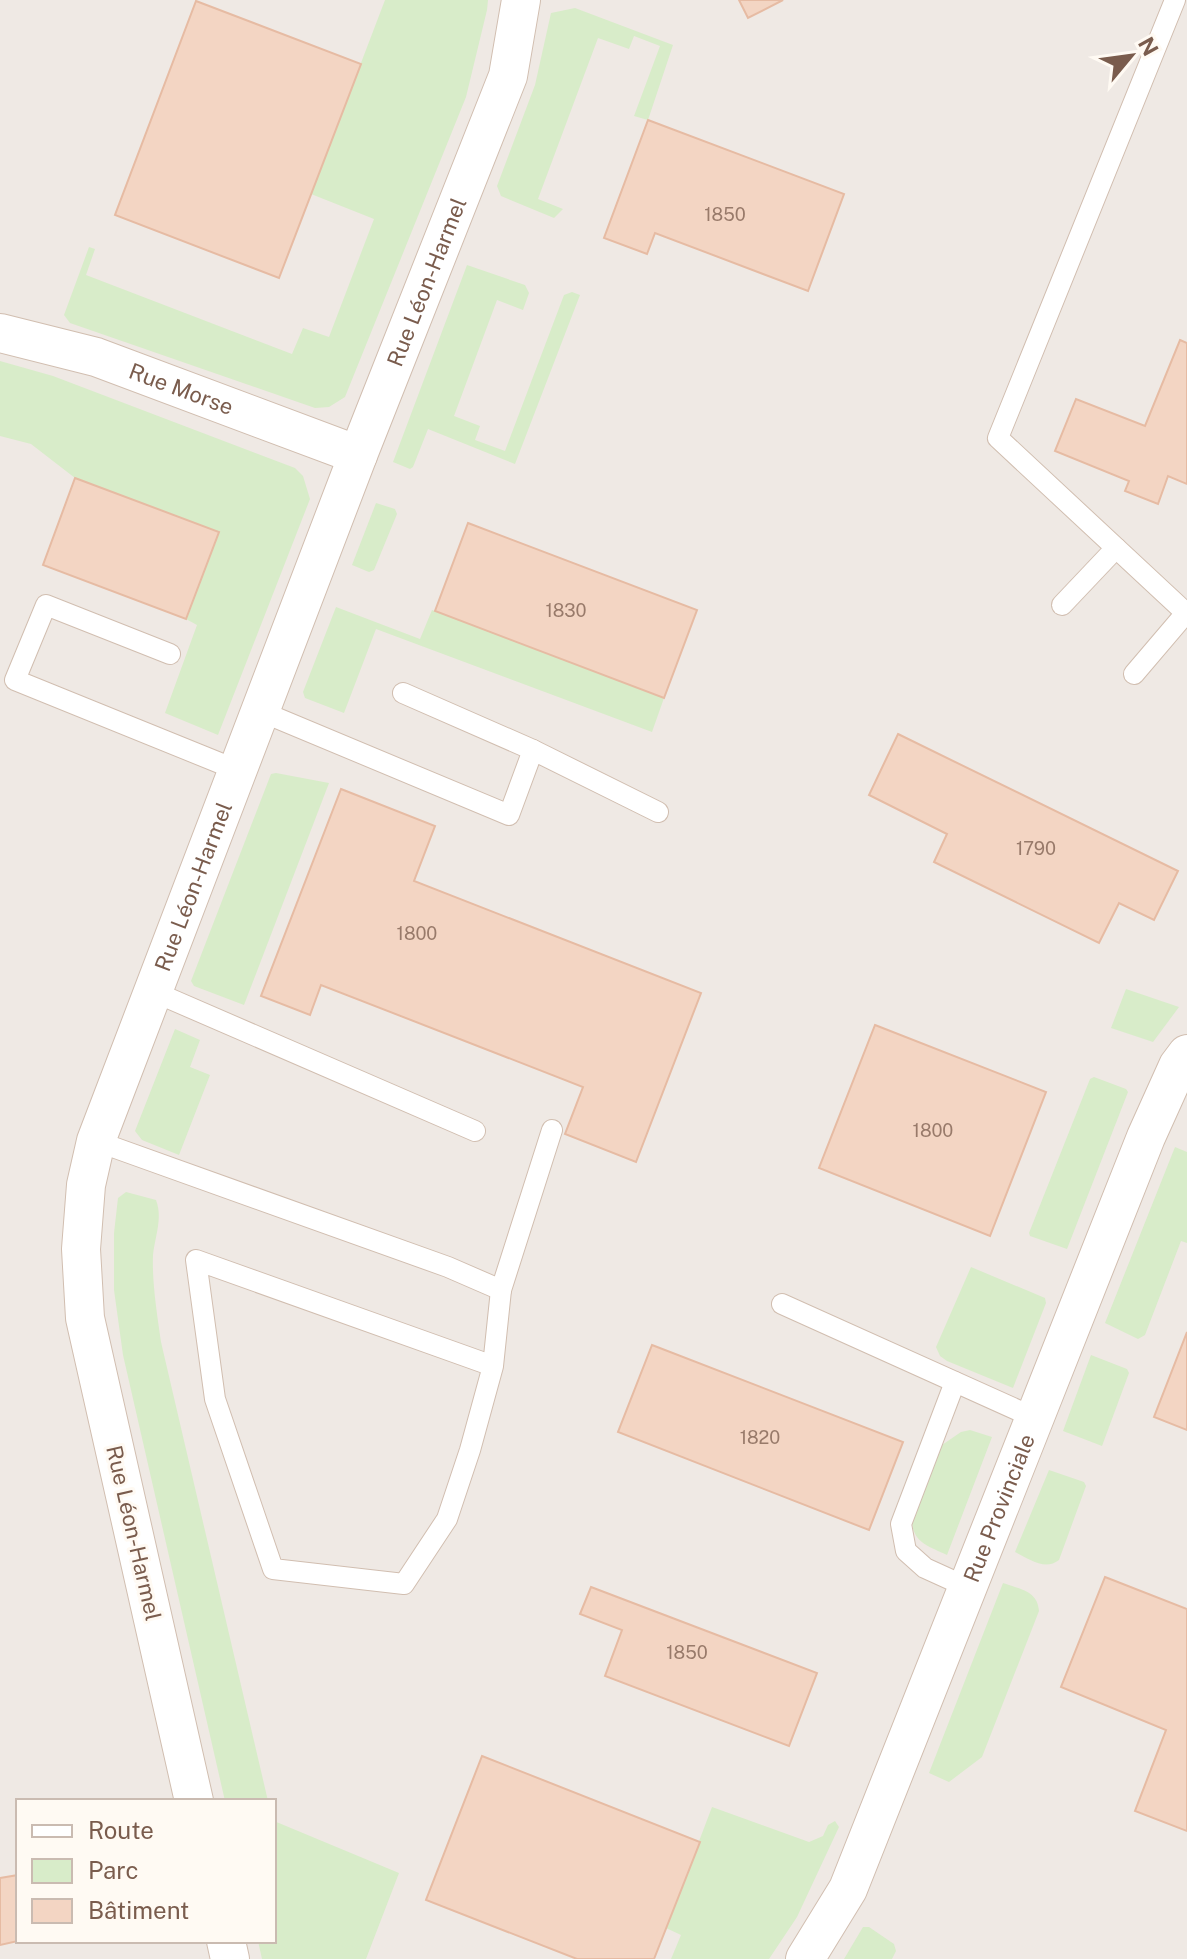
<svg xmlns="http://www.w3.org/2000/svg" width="1187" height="1959" font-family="'Public Sans',sans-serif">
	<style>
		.industrial { fill: #efe9e4; fill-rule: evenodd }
		.green { fill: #d8ecc9 }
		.building { fill: #f3d5c3; stroke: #e6bba3; stroke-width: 2 }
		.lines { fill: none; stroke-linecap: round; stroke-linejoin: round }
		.lane-casing { stroke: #d1beb0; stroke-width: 22 }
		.street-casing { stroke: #d1beb0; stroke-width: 40 }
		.lane { stroke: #fff; stroke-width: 20 }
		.street { stroke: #fff; stroke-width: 38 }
		.labels { text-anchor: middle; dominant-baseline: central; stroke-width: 6; stroke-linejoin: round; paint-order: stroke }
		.number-label { font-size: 18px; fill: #987a6a }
		.street-label { font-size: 22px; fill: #7a5c4d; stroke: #fffaf3 }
	</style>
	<rect width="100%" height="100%" fill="#fdf6ec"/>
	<path class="industrial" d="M0 0H1187V1959H0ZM18 1801H274V1941H18Z"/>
	<g class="green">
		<polygon points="385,0 488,0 487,10 466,97 345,397 329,407 315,408 70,323 64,315 89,247 95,249 86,275 292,354 303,328 329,337 374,219 311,194"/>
		<polygon points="575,8 673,45 648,120 634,116 660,46 634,36 629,49 598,38 538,199 563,209 554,218 501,196 497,186 535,85 551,13"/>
		<polygon points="467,265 525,285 529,293 523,310 497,300 454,416 480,426 475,440 505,451 564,295 572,292 580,295 515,464 428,429 413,467 410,469 393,462"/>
		<polygon points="0,361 53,376 295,468 303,476 310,499 218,735 165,713 197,625 186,619 219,532 75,478 31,444 0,436"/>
		<polygon points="376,503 395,509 397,514 374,570 369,572 352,565"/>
		<polygon points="336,607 420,639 432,610 664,698 652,732 376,629 344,713 305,698 303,692"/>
		<polygon points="276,773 329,783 244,1005 194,986 191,981 271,774"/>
		<polygon points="1126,989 1179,1007 1153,1042 1111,1028"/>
		<polygon points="175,1029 200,1040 190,1067 210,1075 179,1155 142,1140 135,1131"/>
		<polygon points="1094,1077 1126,1089 1128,1092 1067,1249 1030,1236 1029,1233 1090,1079"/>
		<polygon points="1175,1147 1187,1152 1187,1243 1181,1241 1145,1335 1138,1339 1105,1323"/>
		<path d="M126 1192 156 1200C163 1218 155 1236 153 1255 152 1284 157 1313 161 1342L268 1801H225L123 1355 114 1290V1233L118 1198Z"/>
		<polygon points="971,1267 1045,1298 1046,1303 1013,1388 947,1361 940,1356 936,1347"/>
		<polygon points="1091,1355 1127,1369 1129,1373 1102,1446 1063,1431"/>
		<path d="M970 1430 992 1437 947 1555C931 1547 915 1544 912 1524L942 1445 961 1432Z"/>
		<path d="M1049 1470 1084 1482 1086 1486 1059 1560C1045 1571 1029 1559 1015 1552Z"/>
		<path d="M1003 1583C1020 1589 1038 1591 1039 1611L982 1757 949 1782 929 1773Z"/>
		<polygon points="712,1807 809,1842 823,1836 828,1825 835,1821 839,1827 797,1917 769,1959 671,1959 681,1935 666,1928"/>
		<polygon points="274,1821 399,1873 366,1959 262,1959 258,1941 274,1941"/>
		<polygon points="863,1927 869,1927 894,1944 896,1951 892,1959 844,1959"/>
	</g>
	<g class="building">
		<polygon points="739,0 783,0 748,18"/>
		<polygon points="196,1 361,64 279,278 115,215"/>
		<polygon points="648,120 844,194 808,291 655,233 647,254 604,238"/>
		<polygon points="1180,340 1187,343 1187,484 1168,476 1158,504 1125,491 1129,481 1055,451 1076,399 1145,426"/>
		<polygon points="75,478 219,532 186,619 43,565"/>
		<polygon points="468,523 697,610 664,698 435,611"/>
		<polygon points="898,734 1178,871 1154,920 1119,903 1099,943 934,862 947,834 869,795"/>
		<polygon points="341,789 435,826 414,881 701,993 636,1162 565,1134 583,1087 321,985 310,1015 261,996"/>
		<polygon points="875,1025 1046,1092 990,1236 819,1168"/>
		<polygon points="1187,1332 1187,1430 1154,1417"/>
		<polygon points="652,1345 903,1442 869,1530 618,1432"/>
		<polygon points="1105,1577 1187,1609 1187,1831 1135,1811 1166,1730 1061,1687"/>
		<polygon points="591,1587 817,1673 789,1746 605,1676 622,1630 580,1614"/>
		<polygon points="482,1756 700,1842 654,1959 577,1959 426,1900"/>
		<polygon points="18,1875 18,1941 0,1945 0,1878"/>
	</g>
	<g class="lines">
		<defs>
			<g id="lane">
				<polyline points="1175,0 998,438 1187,614"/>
				<polyline points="1062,605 1116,548"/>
				<polyline points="170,654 46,605 15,680 237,770"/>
				<polyline points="1134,674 1186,613"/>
				<polyline points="403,693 533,750"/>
				<polyline points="260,711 509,815 533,750 658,812"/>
				<polyline points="152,991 475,1131"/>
				<polyline points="96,1141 448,1267 501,1290 552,1130"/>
				<polyline points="782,1304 1035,1418"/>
				<polyline points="493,1366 196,1260 215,1399 273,1569 404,1584 447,1519 470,1450 493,1366 501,1290"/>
				<polyline points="955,1382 901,1524 906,1551 925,1568 969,1588"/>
			</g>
			<g id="street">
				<path id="s1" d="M0 333 96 357 358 455"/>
				<path id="s2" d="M194 1801 85 1318 81 1249 86 1185 96 1141 358 455 508 76 521 0"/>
				<polyline points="226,1941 230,1959"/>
				<path id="s3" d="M805 1959 848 1889 1146 1137 1178 1066 1187 1054"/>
			</g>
		</defs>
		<use href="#lane" class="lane-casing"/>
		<use href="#street" class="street-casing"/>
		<use href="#lane" class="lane"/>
		<use href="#street" class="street"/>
	</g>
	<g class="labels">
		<g class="number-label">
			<text x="725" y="214">1850</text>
			<text x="566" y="610">1830</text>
			<text x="1036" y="848">1790</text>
			<text x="417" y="933">1800</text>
			<text x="933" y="1130">1800</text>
			<text x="760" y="1437">1820</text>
			<text x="687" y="1652">1850</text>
		</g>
		<g class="street-label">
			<text stroke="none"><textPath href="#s2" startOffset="1594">Rue Léon-Harmel</textPath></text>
			<text stroke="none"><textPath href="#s1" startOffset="190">Rue Morse</textPath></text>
			<text stroke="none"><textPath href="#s2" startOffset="946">Rue Léon-Harmel</textPath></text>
			<text stroke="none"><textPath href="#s3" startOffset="492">Rue Provinciale</textPath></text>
			<text transform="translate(134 1533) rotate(77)">Rue Léon-Harmel</text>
		</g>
	</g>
	<rect x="16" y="1799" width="260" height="144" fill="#fffaf3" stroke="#cabbb1" stroke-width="2"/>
	<rect x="32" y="1825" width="40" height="12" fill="#ffffff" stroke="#cabbb1" stroke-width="2"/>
	<text x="88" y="1839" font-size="24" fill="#7a5c4d">Route</text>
	<rect x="32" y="1859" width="40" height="24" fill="#d8ecc9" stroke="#cabbb1" stroke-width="2"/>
	<text x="88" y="1879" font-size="24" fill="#7a5c4d">Parc</text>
	<rect x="32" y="1899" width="40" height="24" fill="#f3d5c3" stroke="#cabbb1" stroke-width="2"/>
	<text x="88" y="1919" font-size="24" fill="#7a5c4d">Bâtiment</text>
	<g transform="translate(1131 56) rotate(61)" stroke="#fffaf3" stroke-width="6" paint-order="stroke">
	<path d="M0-6L14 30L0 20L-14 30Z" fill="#7a5c4d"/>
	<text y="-12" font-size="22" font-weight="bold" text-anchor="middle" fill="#7a5c4d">N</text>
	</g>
</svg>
